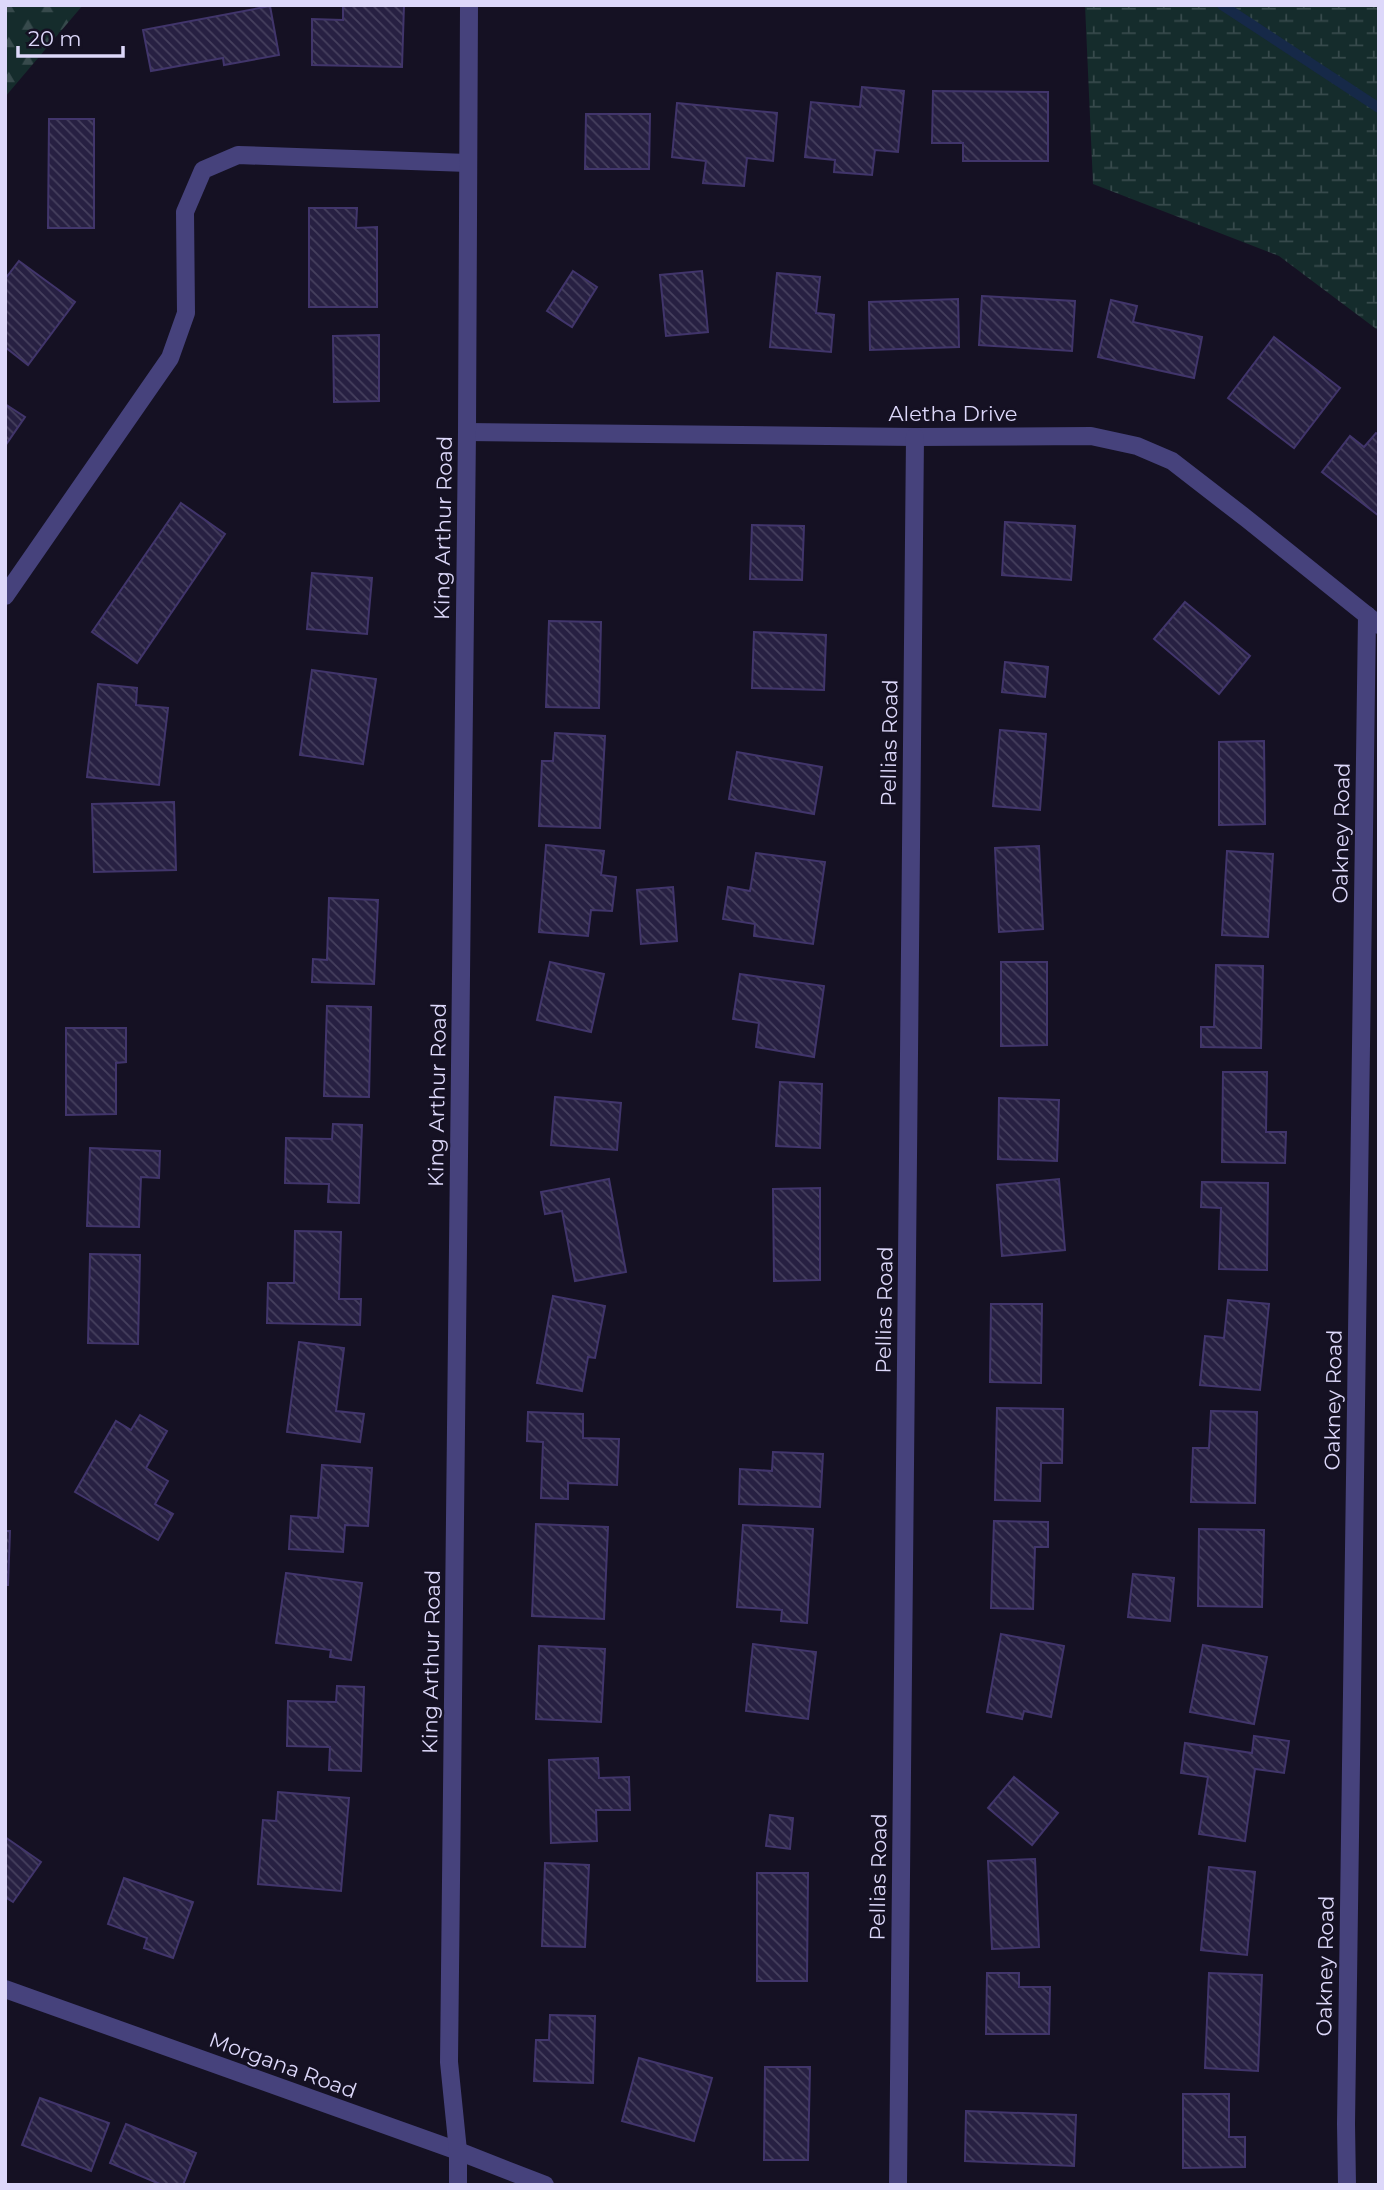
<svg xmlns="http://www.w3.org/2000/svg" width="1384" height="2190" font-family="Montserrat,sans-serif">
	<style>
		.forest { fill: url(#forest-firs) }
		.wetland { fill: url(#wetland-marsh) }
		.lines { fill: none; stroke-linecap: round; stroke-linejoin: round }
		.stream { stroke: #162948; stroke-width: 10 }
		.building { fill: url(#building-back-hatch); stroke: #41356b; stroke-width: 2 }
		.street { stroke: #46427c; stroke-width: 18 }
		.labels { text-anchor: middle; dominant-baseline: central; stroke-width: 5; stroke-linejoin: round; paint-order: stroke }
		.street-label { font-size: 21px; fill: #ddd8fa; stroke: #151123 }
	</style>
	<defs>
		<pattern id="forest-firs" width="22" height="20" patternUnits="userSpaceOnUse" patternTransform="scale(1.75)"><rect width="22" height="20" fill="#152c2c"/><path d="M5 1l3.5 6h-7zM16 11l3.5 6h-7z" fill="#374a4c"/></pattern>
		<pattern id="wetland-marsh" width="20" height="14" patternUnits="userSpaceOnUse" patternTransform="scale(1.75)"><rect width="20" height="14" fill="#152c2c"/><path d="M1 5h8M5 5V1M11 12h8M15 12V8" fill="none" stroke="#374a4c"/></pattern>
		<pattern id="building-back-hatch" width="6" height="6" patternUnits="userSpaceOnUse" patternTransform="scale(1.75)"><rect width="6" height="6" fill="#272042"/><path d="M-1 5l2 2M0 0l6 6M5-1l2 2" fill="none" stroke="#46405e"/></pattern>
	</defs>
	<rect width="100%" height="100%" fill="#151123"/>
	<polygon class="forest" points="5,5 83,5 5,97"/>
	<polygon class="wetland" points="1085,5 1379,5 1379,331 1279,256 1093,184"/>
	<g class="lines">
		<polyline class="stream" points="1222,5 1379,108"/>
	</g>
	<g class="building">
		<polygon points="343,5 404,5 402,67 312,65 312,19 343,20"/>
		<polygon points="270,6 279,55 224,65 223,58 151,71 143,30"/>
		<polygon points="862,87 904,91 898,152 875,150 872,175 834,172 835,160 805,157 811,102 860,107"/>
		<polygon points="933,91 1048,92 1048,161 963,161 963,143 932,143"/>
		<polygon points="677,103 777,113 773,161 747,158 744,186 703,183 706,161 672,157"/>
		<polygon points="586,114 650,114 649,169 585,169"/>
		<polygon points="49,119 94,119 94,228 48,228"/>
		<polygon points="309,208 357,208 356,228 377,227 377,307 309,307"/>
		<polygon points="19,261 75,302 28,365 5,347 5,279"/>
		<polygon points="573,271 597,287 572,327 547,311"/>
		<polygon points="702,271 708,332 666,336 660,275"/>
		<polygon points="777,273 820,277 816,313 834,315 831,352 770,347"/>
		<polygon points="982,296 1075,301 1072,351 979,345"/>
		<polygon points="958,299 959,347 870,350 869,302"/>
		<polygon points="1111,300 1137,306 1133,322 1202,337 1194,378 1098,357"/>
		<polygon points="379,335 379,401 334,402 333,336"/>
		<polygon points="1274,337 1340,388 1294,448 1228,398"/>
		<polygon points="5,404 25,417 5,446"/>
		<polygon points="1376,433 1379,435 1379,516 1322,472 1350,436 1364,447"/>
		<polygon points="181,503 225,534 137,663 92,632"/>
		<polygon points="1005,522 1075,526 1071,580 1002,575"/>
		<polygon points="752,525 804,526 802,580 750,579"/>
		<polygon points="312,573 372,578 367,634 307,629"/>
		<polygon points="1185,602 1250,656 1219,694 1154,639"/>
		<polygon points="549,621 601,622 599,708 546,707"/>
		<polygon points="754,632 826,635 824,690 752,688"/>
		<polygon points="1005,662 1048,667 1045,697 1002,692"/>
		<polygon points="312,670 376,679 363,764 300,755"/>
		<polygon points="98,684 137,688 136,705 168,708 159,785 87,777"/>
		<polygon points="1000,730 1046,734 1040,810 993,806"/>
		<polygon points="555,733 605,736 600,828 539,826 542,761 553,761"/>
		<polygon points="1264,741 1265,824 1219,825 1219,742"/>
		<polygon points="737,752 822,767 814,814 729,799"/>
		<polygon points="174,802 176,870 94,872 92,804"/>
		<polygon points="546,845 604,851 601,875 616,877 612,911 591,910 588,936 539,932"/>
		<polygon points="1039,846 1043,929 999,932 995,848"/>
		<polygon points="1227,851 1273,854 1268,937 1222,935"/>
		<polygon points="756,853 825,862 813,944 754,936 755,924 723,919 728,887 750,891"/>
		<polygon points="673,887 677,941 641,944 637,890"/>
		<polygon points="329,898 378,900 374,984 312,982 313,959 327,960"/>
		<polygon points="550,962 604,974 591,1032 537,1020"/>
		<polygon points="1001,962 1047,962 1047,1045 1001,1046"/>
		<polygon points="1216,965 1263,966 1261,1048 1201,1047 1201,1027 1214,1027"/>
		<polygon points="740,974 824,986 814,1057 756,1047 759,1023 733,1019"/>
		<polygon points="327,1006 371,1007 369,1097 324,1096"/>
		<polygon points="66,1028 126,1028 126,1062 116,1063 116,1114 66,1115"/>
		<polygon points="1223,1072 1267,1072 1266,1132 1286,1132 1285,1163 1222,1162"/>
		<polygon points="780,1082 822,1084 820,1148 776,1146"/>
		<polygon points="555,1097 621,1103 617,1150 551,1145"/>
		<polygon points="999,1098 1059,1100 1057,1161 998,1159"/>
		<polygon points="333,1124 362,1125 359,1203 328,1202 329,1184 285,1183 286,1138 332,1139"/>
		<polygon points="90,1148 160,1151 159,1178 141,1177 139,1227 87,1226"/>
		<polygon points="609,1179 626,1272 575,1281 562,1211 545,1214 541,1192"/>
		<polygon points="1059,1179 1065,1250 1002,1256 997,1185"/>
		<polygon points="1202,1182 1268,1183 1267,1270 1219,1269 1221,1208 1201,1207"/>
		<polygon points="820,1188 820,1280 774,1281 773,1189"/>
		<polygon points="295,1231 341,1232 339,1299 361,1299 360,1325 267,1323 268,1283 294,1283"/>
		<polygon points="90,1254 140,1255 138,1344 88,1343"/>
		<polygon points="553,1296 605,1306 595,1358 588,1357 582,1391 537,1383"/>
		<polygon points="1228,1300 1269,1304 1260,1390 1200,1385 1205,1336 1224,1338"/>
		<polygon points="991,1304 1042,1304 1041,1383 990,1382"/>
		<polygon points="299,1342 344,1348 336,1411 364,1414 360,1442 287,1432"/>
		<polygon points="997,1408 1063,1409 1062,1463 1041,1463 1040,1501 995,1500"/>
		<polygon points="1211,1411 1257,1412 1255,1503 1191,1502 1193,1448 1209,1448"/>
		<polygon points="528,1412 583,1414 583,1438 619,1439 617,1485 568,1483 568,1499 541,1498 543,1442 527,1441"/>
		<polygon points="140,1415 167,1431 146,1468 168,1481 155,1504 173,1514 158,1540 75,1492 116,1421 131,1430"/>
		<polygon points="773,1452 823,1454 820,1507 739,1504 740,1469 772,1471"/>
		<polygon points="322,1465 372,1468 368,1526 345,1525 343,1552 289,1549 291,1516 318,1518"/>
		<polygon points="994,1521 1048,1522 1048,1547 1035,1547 1033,1609 991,1608"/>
		<polygon points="536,1524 608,1527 604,1619 532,1616"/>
		<polygon points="743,1525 813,1529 807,1623 781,1621 782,1610 737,1607"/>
		<polygon points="1199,1529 1264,1530 1262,1607 1198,1606"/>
		<polygon points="5,1531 10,1531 8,1585 5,1585"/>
		<polygon points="286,1573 362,1583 351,1660 330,1657 331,1650 276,1643"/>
		<polygon points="1133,1574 1174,1578 1170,1621 1128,1617"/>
		<polygon points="1001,1634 1064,1646 1051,1717 1024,1711 1022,1719 987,1712"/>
		<polygon points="753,1644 816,1652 808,1719 746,1711"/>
		<polygon points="1203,1645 1267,1657 1254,1724 1190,1712"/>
		<polygon points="539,1646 605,1649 601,1722 536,1719"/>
		<polygon points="337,1686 364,1687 361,1771 329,1770 330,1747 287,1746 288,1701 336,1702"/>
		<polygon points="1254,1736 1289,1741 1284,1773 1255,1769 1245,1841 1199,1834 1208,1777 1181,1773 1185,1743 1252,1753"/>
		<polygon points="598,1758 599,1778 629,1777 630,1810 596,1810 597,1841 551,1843 549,1760"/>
		<polygon points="1014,1777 1058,1813 1032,1845 988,1808"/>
		<polygon points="278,1792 349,1798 341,1891 258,1884 263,1820 276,1821"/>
		<polygon points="770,1815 793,1818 790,1849 766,1846"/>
		<polygon points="5,1837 41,1862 13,1902 5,1897"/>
		<polygon points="1035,1859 1039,1947 992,1949 988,1861"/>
		<polygon points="545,1863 589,1865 585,1947 542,1946"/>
		<polygon points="1209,1867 1255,1872 1247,1955 1201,1950"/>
		<polygon points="757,1873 808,1873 807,1981 757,1981"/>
		<polygon points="124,1878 193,1902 173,1958 144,1948 147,1938 108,1924"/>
		<polygon points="987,1973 1019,1973 1019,1987 1050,1987 1049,2034 986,2034"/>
		<polygon points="1209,1973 1262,1975 1258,2071 1205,2068"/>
		<polygon points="550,2015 595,2016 593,2083 534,2081 536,2040 549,2040"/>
		<polygon points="639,2058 712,2078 694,2141 622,2121"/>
		<polygon points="765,2067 810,2067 808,2160 764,2160"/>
		<polygon points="1183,2094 1229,2094 1229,2137 1245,2137 1245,2167 1183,2168"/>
		<polygon points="40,2098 109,2123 91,2171 22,2145"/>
		<polygon points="966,2111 1076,2115 1074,2166 965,2161"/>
		<polygon points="126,2124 196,2153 183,2185 162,2185 110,2163"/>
	</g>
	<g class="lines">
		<g class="street">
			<polyline points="467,432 915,437 1091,436 1137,446 1172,461 1247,519 1379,625"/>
			<polyline points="5,596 170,358 186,313 185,212 203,170 238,155 468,163"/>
			<polyline points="5,1989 458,2151 545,2185"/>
			<polyline points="458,2185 458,2151 449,2062 467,432 469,5"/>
			<polyline points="898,2185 915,437"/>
			<polyline points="1347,2185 1346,2124 1367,615"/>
		</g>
	</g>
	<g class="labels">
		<g class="street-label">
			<text x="953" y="413">Aletha Drive</text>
			<text transform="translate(443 528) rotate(-89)">King Arthur Road</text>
			<text transform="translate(889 743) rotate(-89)">Pellias Road</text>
			<text transform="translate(1341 833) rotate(-89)">Oakney Road</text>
			<text transform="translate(437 1095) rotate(-89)">King Arthur Road</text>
			<text transform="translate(884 1310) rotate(-89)">Pellias Road</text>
			<text transform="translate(1333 1400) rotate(-89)">Oakney Road</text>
			<text transform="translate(431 1662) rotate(-89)">King Arthur Road</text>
			<text transform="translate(878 1877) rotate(-89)">Pellias Road</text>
			<text transform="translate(1325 1966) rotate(-89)">Oakney Road</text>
			<text transform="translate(283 2065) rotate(20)">Morgana Road</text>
		</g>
	</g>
	<rect width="1384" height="2190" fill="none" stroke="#ddd8fa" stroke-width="14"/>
	<path d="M18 46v10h105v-10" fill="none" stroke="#ddd8fa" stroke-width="3.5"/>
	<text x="28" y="46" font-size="21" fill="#ddd8fa" stroke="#151123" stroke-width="5" paint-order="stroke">20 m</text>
</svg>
